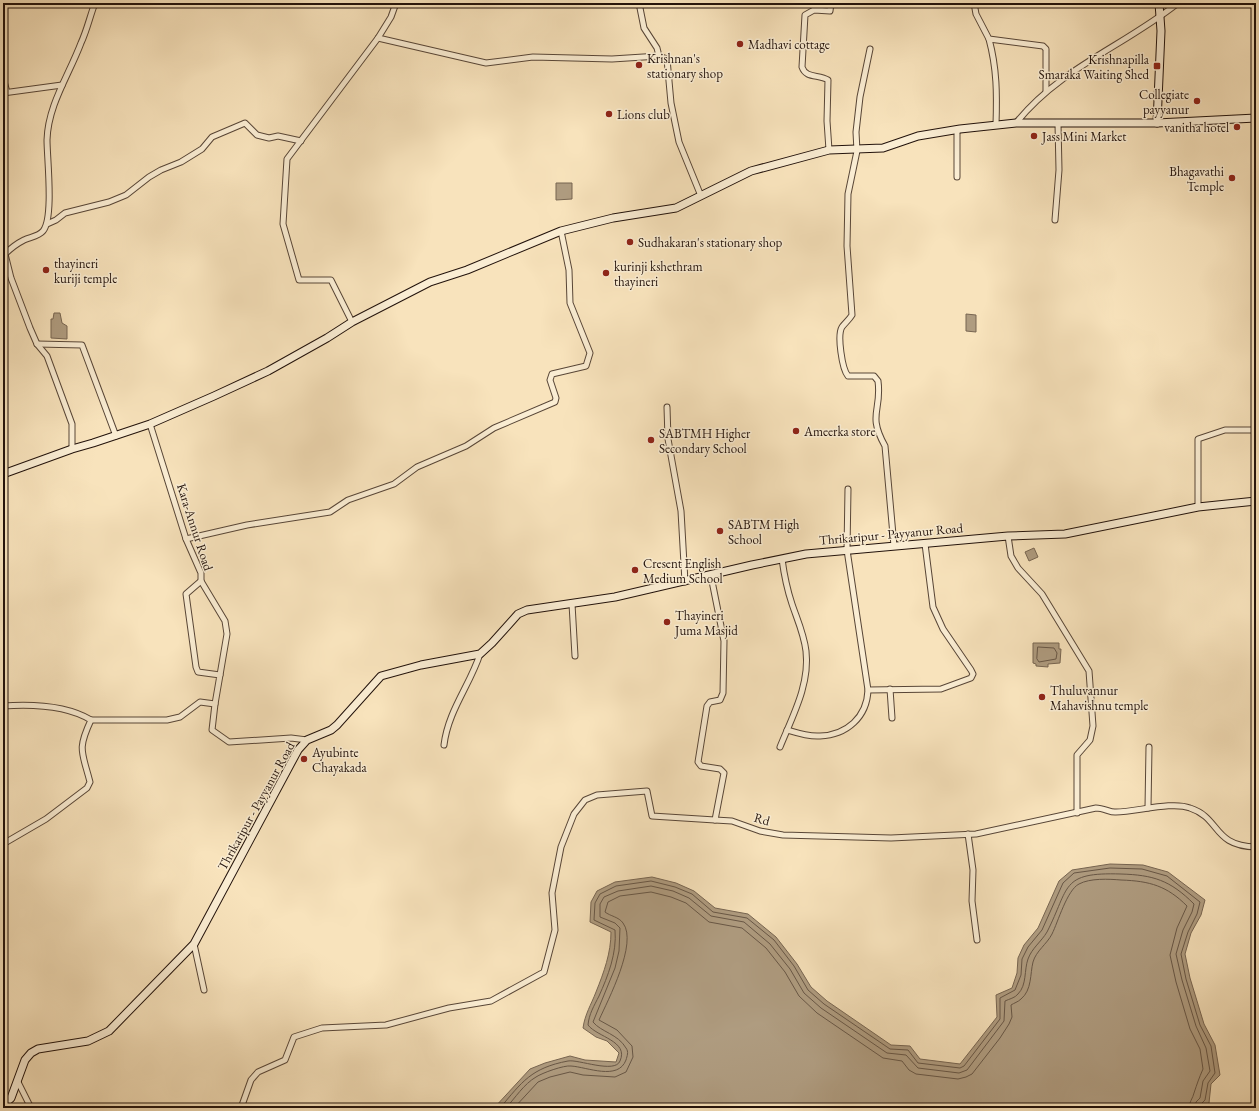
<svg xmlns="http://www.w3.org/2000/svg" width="1259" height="1111" font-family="'EB Garamond',serif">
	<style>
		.water { fill: #af9c80; stroke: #776551 }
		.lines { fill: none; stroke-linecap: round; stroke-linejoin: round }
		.shore { stroke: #685746; stroke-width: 1 }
		.street-casing { stroke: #584637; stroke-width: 7 }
		.secondary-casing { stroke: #22120b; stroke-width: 9 }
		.street { stroke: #faedd3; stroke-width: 5 }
		.secondary { stroke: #faedd3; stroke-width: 7 }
		.poi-dot { fill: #8f2418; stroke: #faedd3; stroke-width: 1.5 }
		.labels { text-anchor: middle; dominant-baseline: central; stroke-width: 3; stroke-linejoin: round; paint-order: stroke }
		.poi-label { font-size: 13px; fill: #22120b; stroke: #faedd3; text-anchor: start }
		.street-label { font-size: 13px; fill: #22120b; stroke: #faedd3 }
	</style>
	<rect width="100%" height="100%" fill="#f8e3bc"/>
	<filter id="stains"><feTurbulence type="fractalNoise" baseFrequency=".005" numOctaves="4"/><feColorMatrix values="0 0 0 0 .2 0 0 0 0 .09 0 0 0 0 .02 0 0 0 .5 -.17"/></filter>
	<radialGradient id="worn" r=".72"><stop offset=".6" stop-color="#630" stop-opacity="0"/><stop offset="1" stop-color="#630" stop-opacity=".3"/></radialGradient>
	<g class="water">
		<polygon points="556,183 572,183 572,199 556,200"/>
		<polygon points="54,313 60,313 62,323 67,326 67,339 51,338 51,319 53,319"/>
		<polygon points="966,314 976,315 976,332 966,331"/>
		<polygon points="1034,548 1038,557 1029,561 1025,552"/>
		<polygon points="1033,643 1059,643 1059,649 1061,649 1060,663 1048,664 1048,667 1036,666 1036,664 1033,663"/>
		<path d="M1110 864 1143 865 1168 872 1205 900 1201 915 1191 933 1185 954 1190 978 1204 1024 1215 1045 1220 1075 1211 1084 1209 1103 1202 1108H494L530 1069 545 1063 570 1056 585 1060 616 1062 619 1053 607 1041 596 1037 583 1028C585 1014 591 1005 596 992 604 972 611 953 611 932L590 922 591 902 597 891 615 882 652 877 676 883 694 891 715 908 748 914 776 937 797 964 811 987 827 1001 891 1045 910 1046 920 1059 960 1064 997 1017 996 995 1012 988 1017 973 1018 958 1024 945 1038 928 1059 881 1072 870Z"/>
	</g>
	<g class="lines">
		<g class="shore">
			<polygon points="1038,647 1054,648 1057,653 1056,659 1039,662 1037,659"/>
			<path d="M500 1108C522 1082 531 1068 568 1061 578 1059 615 1074 620 1061 629 1041 597 1037 588 1025 589 1014 594 1006 599 996 608 976 617 953 615 930L594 920 595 903 600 894 616 886 651 881 675 887 692 894 713 912 747 918 774 940 794 966 808 990 824 1004 890 1049 908 1050 918 1063 960 1068 964 1066 1000 1019V998L1015 990 1021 975 1022 959 1028 947 1042 930 1063 883 1074 873 1110 868 1142 869 1167 876 1200 902 1197 914 1188 932 1181 954 1186 979 1200 1025 1211 1046 1215 1073 1208 1083 1205 1100 1201 1104 1200 1108"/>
			<path d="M506 1108C515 1098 524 1084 536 1077 542 1073 564 1065 571 1066 587 1067 618 1081 626 1060 627 1056 629 1052 626 1048 618 1034 601 1032 593 1022L615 968 619 951 620 928 615 923 600 917V904L604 897 618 891 651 886 673 891 689 898 711 916 744 922 770 944 790 969 804 993 821 1008 887 1053 906 1055 918 1068 959 1073 967 1070 1004 1021 1005 1001C1009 999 1015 998 1018 994 1027 985 1024 970 1028 959 1032 948 1041 942 1047 932 1070 887 1060 872 1121 874 1153 875 1170 880 1194 904L1192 912 1183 930 1176 954 1182 980 1196 1026 1206 1048 1210 1071 1203 1081 1200 1098 1196 1102 1195 1108"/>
			<path d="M514 1108 538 1082 550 1077 570 1072 583 1075 615 1077 626 1072 633 1057 632 1046 617 1030 599 1020C608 1000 638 943 623 923 619 917 610 916 605 912L608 902 620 896 651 892 671 897 686 903 709 922 742 928 766 948 785 972 799 996 817 1013 883 1058 902 1061 909 1070 916 1074 958 1079 966 1077 972 1074 1000 1038 1009 1024 1012 1017 1011 1005C1014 1003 1018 1002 1021 999 1032 990 1030 974 1033 962 1036 951 1047 944 1052 934 1058 922 1067 890 1079 884 1090 878 1109 879 1121 880 1150 881 1167 886 1187 906L1177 928 1170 955 1176 982 1190 1029 1200 1049 1203 1069C1199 1078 1197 1084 1194 1093 1193 1098 1189 1102 1189 1108"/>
		</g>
		<defs>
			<g id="street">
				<polyline points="639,3 644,28 657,48 659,56 667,59 671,103 679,142 701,196"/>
				<polyline points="974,3 976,14 989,39 1043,46 1046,49 1046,91"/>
				<polyline points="378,38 486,63 533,57 612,59 659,56"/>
				<path d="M989 39C997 69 997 94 996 125"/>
				<path d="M870 49 860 97 856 132 857 151 848 194 847 246 852 315C849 320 845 323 842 327 837 335 842 369 848 376H874L878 381C882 411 867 414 885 446L894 546"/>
				<polyline points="3,78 7,92"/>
				<polyline points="3,93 62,85"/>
				<path d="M1016 123C1060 68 1124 46 1178 3"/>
				<polyline points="957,130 957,177"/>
				<path d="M829 150 827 121 828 80C819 74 806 79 802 67L805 15 814 10 830 11 831 3"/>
				<polyline points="1055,220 1059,170 1058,124"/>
				<polyline points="47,224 56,220 65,213 109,202 126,195 149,177 161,170 181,162 202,149 212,137 245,123 257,135 269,138 278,136 301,141"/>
				<polyline points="352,322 331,280 299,280 283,224 287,159 378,38 391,17 396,3"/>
				<polyline points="37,344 82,345 116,436"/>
				<polyline points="667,407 668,439 681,511 685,582"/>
				<polyline points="150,424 186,539 201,573 201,581 186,594 196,667 198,672 220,675 215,704 212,730 229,742 291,738 307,740"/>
				<path d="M72 449V424L47 356 37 344 30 328 11 278 5 254C10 249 18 243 24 240 31 237 39 236 43 231 54 218 47 158 47 140 48 105 69 75 81 43 87 30 90 16 95 3"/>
				<polyline points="848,489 847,550 868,690 941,689 971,678 973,674 971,670 943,629 933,607 925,544"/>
				<polyline points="1198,507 1198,439 1225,430 1256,430"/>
				<polyline points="1008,536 1011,556 1018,568 1042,594 1089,671 1093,726 1090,740 1077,755 1077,813"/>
				<polyline points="186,539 247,525 330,512 348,500 394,484 417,467 466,446 494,428 555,402 556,398 550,380 552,374 586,366 590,353 570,303 569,270 561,231"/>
				<path d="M711 576 724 641 723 693 720 700 710 702 707 706 698 762 701 766 720 769 724 773 715 820 732 821 760 831 783 835 891 838 976 834 1096 808C1104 808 1111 813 1116 812 1136 812 1172 801 1190 808 1221 818 1212 846 1256 847"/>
				<polyline points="201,581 225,621 227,634 220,675"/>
				<polyline points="572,604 575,656"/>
				<polyline points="890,689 892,718"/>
				<path d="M3 706C32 704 66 705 91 720 77 750 82 751 90 782L87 788 46 819 3 844"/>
				<polyline points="91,720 167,720 180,717 200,702 215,704"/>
				<path d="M787 730C797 733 809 737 820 736 847 735 867 717 868 690"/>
				<path d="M444 745C448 711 470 685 480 654"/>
				<path d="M780 747C792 717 810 685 806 651 804 634 797 619 792 604 787 589 784 574 782 559"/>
				<polyline points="1148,808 1149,747"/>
				<polyline points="968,834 973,870 972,901 977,940"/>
				<polyline points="194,944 204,990"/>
				<polyline points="18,1082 31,1108"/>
				<polyline points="241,1108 251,1080 258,1072 285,1060 294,1037 322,1028 386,1025 449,1008 491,1001 544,972 555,930 552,893 561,847 574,814 585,800 597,795 647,791 652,816 715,820"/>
			</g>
			<g id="secondary">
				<polyline points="1157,123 1161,31 1159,3"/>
				<polyline points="3,474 72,449 93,443 150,424 214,396 268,371 327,338 352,322 430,282 467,270 561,231 613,218 676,208 751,171 829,150 883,148 918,136 960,129 1016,123 1157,123 1256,118"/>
				<polyline points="3,1105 11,1098 25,1060 31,1053 38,1049 88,1041 109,1031 194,944 298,750 307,740 331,730 337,725 381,676 421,665 480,654 492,643 518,614 527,610 615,597 752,565 806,554 1008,536 1065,534 1198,507 1256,501"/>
			</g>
		</defs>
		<use href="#street" class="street-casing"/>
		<use href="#secondary" class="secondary-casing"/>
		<use href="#street" class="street"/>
		<use href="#secondary" class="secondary"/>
	</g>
	<g class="poi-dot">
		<circle cx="740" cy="44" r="4"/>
		<circle cx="639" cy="65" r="4"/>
		<rect x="1153" y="62" width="8" height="8" rx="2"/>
		<circle cx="1197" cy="101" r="4"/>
		<circle cx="609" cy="114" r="4"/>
		<circle cx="1237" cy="127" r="4"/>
		<circle cx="1034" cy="136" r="4"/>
		<circle cx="1232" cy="178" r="4"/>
		<circle cx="630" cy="242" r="4"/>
		<circle cx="46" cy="270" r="4"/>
		<circle cx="606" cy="273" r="4"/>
		<circle cx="796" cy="431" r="4"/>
		<circle cx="651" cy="440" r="4"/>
		<circle cx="720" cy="531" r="4"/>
		<circle cx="635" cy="570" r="4"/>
		<circle cx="667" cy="622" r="4"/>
		<circle cx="1042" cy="697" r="4"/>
		<circle cx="304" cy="759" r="4"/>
	</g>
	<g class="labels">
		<g class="poi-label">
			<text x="748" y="44">Madhavi cottage</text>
			<text x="647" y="58">Krishnan's<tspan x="647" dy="15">stationary shop</tspan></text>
			<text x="1149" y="59" text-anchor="end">Krishnapilla<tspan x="1149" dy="15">Smaraka Waiting Shed</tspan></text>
			<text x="1189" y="94" text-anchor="end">Collegiate<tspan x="1189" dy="15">payyanur</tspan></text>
			<text x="617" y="114">Lions club</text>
			<text x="1229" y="127" text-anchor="end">vanitha hotel</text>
			<text x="1042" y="136">Jass Mini Market</text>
			<text x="1224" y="171" text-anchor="end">Bhagavathi<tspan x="1224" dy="15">Temple</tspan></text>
			<text x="638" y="242">Sudhakaran's stationary shop</text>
			<text x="54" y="263">thayineri<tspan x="54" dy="15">kuriji temple</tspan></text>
			<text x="614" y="266">kurinji kshethram<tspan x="614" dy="15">thayineri</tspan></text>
			<text x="804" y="431">Ameerka store</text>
			<text x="659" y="433">SABTMH Higher<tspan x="659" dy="15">Secondary School</tspan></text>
			<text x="728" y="524">SABTM High<tspan x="728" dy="15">School</tspan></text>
			<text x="643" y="563">Cresent English<tspan x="643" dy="15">Medium School</tspan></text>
			<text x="675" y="615">Thayineri<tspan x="675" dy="15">Juma Masjid</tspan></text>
			<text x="1050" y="690">Thuluvannur<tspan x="1050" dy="15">Mahavishnu temple</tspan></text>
			<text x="312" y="752">Ayubinte<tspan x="312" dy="15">Chayakada</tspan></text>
		</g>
		<g class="street-label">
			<text transform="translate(195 527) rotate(72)">Kara-Annur Road</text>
			<text transform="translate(891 534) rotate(-5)">Thrikaripur - Payyanur Road</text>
			<text transform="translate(256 806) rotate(-61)">Thrikaripur - Payyanur Road</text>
			<text transform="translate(762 819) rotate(16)">Rd</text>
		</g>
	</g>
	<rect width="1259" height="1111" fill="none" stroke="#f8e3bc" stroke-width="16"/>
	<rect x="4" y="4" width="1251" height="1103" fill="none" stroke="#22120b" stroke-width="2"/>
	<rect x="8" y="8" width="1243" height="1095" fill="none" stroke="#22120b"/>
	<rect width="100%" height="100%" filter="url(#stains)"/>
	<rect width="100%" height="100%" fill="url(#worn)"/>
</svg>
